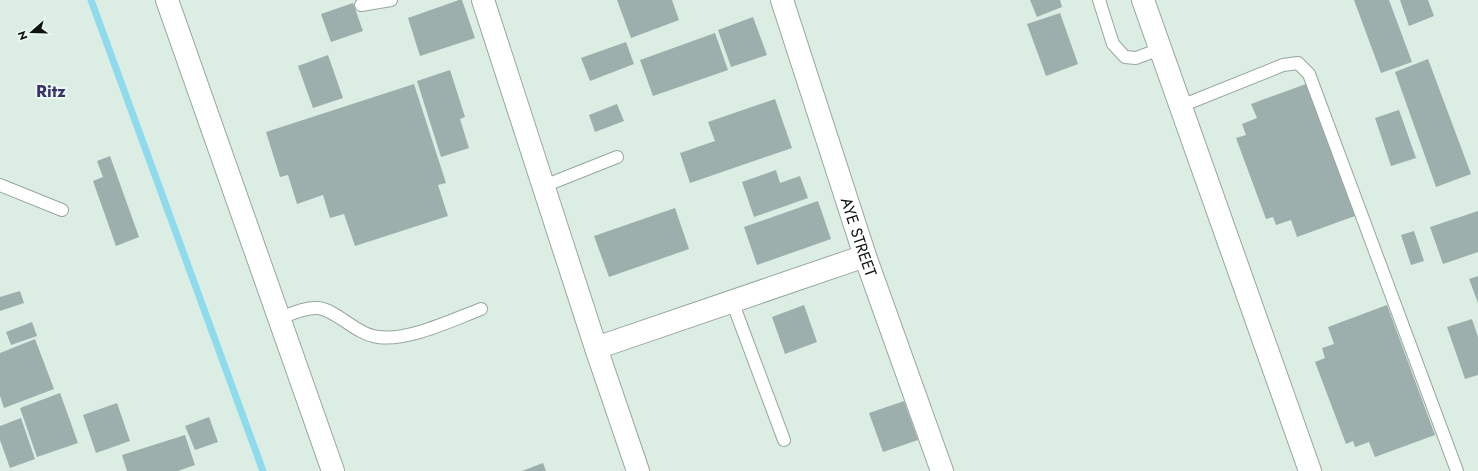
<svg xmlns="http://www.w3.org/2000/svg" width="1478" height="471" font-family="Jost,sans-serif">
	<style>
		.lines { fill: none; stroke-linecap: round; stroke-linejoin: round }
		.stream { stroke: #8ddbed; stroke-width: 7 }
		.building { fill: #9cafad }
		.lane-casing { stroke: #97a79e; stroke-width: 14 }
		.street-casing { stroke: #97a79e; stroke-width: 24 }
		.lane { stroke: #fff; stroke-width: 12 }
		.street { stroke: #fff; stroke-width: 22 }
		.labels { text-anchor: middle; dominant-baseline: central; stroke-width: 4; stroke-linejoin: round; paint-order: stroke }
		.street-label { font-size: 16px; fill: #0d1310; stroke: #eafaf1 }
		.neighbourhood-label { font-size: 17px; font-weight: bold; fill: #3d326e; stroke: #eafaf1 }
	</style>
	<rect width="100%" height="100%" fill="#dcede4"/>
	<g class="lines">
		<polyline class="stream" points="91,0 263,471"/>
	</g>
	<g class="building">
		<polygon points="459,0 462,0 475,38 420,56 408,18"/>
		<polygon points="617,0 672,0 679,20 631,38"/>
		<polygon points="1030,0 1060,0 1062,7 1037,17"/>
		<polygon points="1354,0 1389,0 1412,62 1381,73"/>
		<polygon points="1400,0 1428,0 1434,16 1409,26"/>
		<polygon points="353,3 363,31 331,42 321,14"/>
		<polygon points="1060,13 1078,64 1046,76 1027,24"/>
		<polygon points="753,17 767,55 731,67 718,30"/>
		<polygon points="715,33 728,70 653,96 640,60"/>
		<polygon points="626,42 634,64 590,81 581,58"/>
		<polygon points="328,55 343,98 313,108 298,66"/>
		<polygon points="1428,59 1471,174 1436,187 1395,72"/>
		<polygon points="450,70 465,117 460,119 469,148 441,157 417,81"/>
		<polygon points="414,84 446,183 438,185 448,216 355,246 344,214 330,218 323,195 297,204 288,175 280,177 266,132"/>
		<polygon points="1306,84 1355,216 1297,237 1291,220 1276,225 1273,217 1266,219 1236,138 1246,135 1242,124 1257,118 1251,104"/>
		<polygon points="775,99 792,148 690,183 680,153 715,141 708,122"/>
		<polygon points="617,104 624,121 595,132 589,115"/>
		<polygon points="1399,110 1416,158 1391,166 1375,118"/>
		<polygon points="110,156 139,237 116,246 93,181 103,177 97,161"/>
		<polygon points="776,170 780,183 800,176 808,198 754,217 742,182"/>
		<polygon points="818,201 831,239 757,265 744,227"/>
		<polygon points="675,208 689,249 609,277 594,236"/>
		<polygon points="1478,211 1478,252 1443,264 1430,227"/>
		<polygon points="1414,231 1424,261 1411,265 1401,235"/>
		<polygon points="1478,276 1478,303 1469,279"/>
		<polygon points="20,291 24,303 0,311 0,297"/>
		<polygon points="804,305 817,342 785,354 772,317"/>
		<polygon points="1387,305 1435,435 1375,457 1369,442 1355,447 1353,441 1346,444 1315,362 1325,358 1322,348 1334,344 1328,327"/>
		<polygon points="1472,319 1478,337 1478,375 1465,379 1447,327"/>
		<polygon points="32,322 37,336 11,345 6,332"/>
		<polygon points="35,339 54,389 4,408 0,396 0,353"/>
		<polygon points="60,393 78,443 37,457 20,408"/>
		<polygon points="904,401 918,440 883,452 869,413"/>
		<polygon points="117,403 130,441 96,453 83,415"/>
		<polygon points="209,417 218,442 195,450 185,426"/>
		<polygon points="21,418 35,459 10,468 0,440 0,426"/>
		<polygon points="185,435 195,465 178,471 127,471 122,455"/>
		<polygon points="543,463 546,471 522,471"/>
	</g>
	<g class="lines">
		<defs>
			<g id="lane">
				<polyline points="1099,0 1113,44 1125,57 1136,58 1160,49"/>
				<polyline points="361,5 391,0"/>
				<polyline points="1181,106 1283,65 1298,63 1309,74 1457,471"/>
				<polyline points="0,185 62,210"/>
				<polyline points="544,186 617,157"/>
				<polyline points="732,301 784,440"/>
				<path d="M280 318C291 314 305 307 318 308 337 310 355 334 378 337 409 341 452 320 481 309"/>
			</g>
			<g id="street">
				<polyline points="167,0 333,471"/>
				<polyline points="483,0 596,348 638,471"/>
				<path id="s1" d="M782 0 865 256 942 471"/>
				<polyline points="1143,0 1310,471"/>
				<polyline points="596,348 865,256"/>
			</g>
		</defs>
		<use href="#lane" class="lane-casing"/>
		<use href="#street" class="street-casing"/>
		<use href="#lane" class="lane"/>
		<use href="#street" class="street"/>
	</g>
	<g class="labels">
		<g class="street-label">
			<text stroke="none"><textPath href="#s1" startOffset="249">AYE STREET</textPath></text>
		</g>
		<g class="neighbourhood-label">
			<text x="51" y="91">Ritz</text>
		</g>
	</g>
	<g transform="translate(32 32) rotate(250)" stroke="#eafaf1" stroke-width="3" paint-order="stroke">
	<path d="M0-3L7 15L0 10L-7 15Z" fill="#0d1310"/>
	<text y="-6" font-size="11" font-weight="bold" text-anchor="middle" fill="#0d1310">N</text>
	</g>
</svg>
